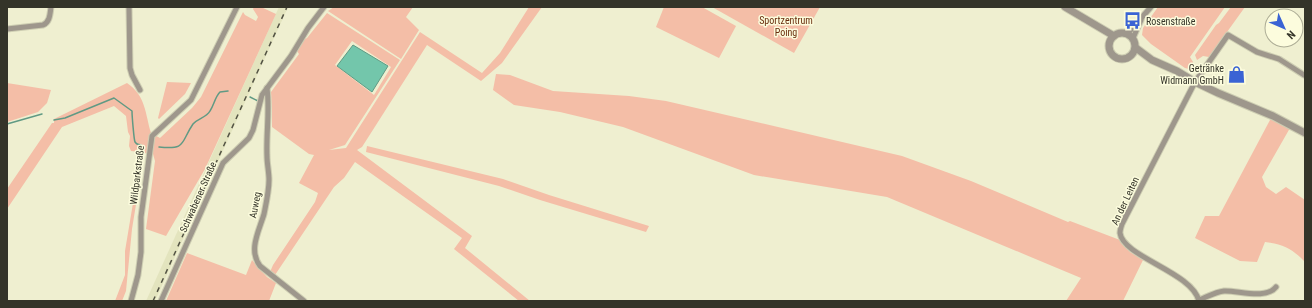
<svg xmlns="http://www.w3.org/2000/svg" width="1312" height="308" font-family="'Roboto Condensed',sans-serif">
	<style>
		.built { fill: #e3e4be }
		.green { fill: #f4bea7; fill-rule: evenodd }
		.water { fill: #73c6ab; stroke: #609a84 }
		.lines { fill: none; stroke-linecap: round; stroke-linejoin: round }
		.stream { stroke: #609a84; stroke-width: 1.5 }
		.minor-casing { stroke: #cdcdb2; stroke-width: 7 }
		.tertiary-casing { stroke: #cdcdb2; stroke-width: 9 }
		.minor { stroke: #9e978c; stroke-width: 5 }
		.tertiary { stroke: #9e978c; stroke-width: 7 }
		.rail { stroke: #535344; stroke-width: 1.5; stroke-dasharray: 5 5; stroke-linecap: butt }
		.labels { text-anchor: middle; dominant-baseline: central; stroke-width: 3; stroke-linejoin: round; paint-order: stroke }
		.park-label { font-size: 10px; fill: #692d0d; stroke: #fcfcdd }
		.poi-label { font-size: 10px; fill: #343429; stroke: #fcfcdd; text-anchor: start }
		.street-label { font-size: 10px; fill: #343429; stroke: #fcfcdd }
	</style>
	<rect width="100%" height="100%" fill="#efefd0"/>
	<polygon class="built" points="279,7 288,7 155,301 146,301"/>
	<g class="green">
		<path d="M254 7H261L276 14 205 169 166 236 146 229 155 161 153 154 143 153 140 180H137L140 152 131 151 129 146 130 136 128 132 126 116 114 106 62 127 7 209V189L52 123H54V119L127 83C146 96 145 113 151 133L160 138 192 108 201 97 243 12 245 15 256 21 258 17 253 9Z"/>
		<polygon points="334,7 413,7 406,17 419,30 401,59 328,11"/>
		<path d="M529 7H542L502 63 481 81 427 45 362 147 357 150 472 236 465 248 530 301H519L454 249 462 238 355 162 344 178 334 187 275 275 270 272 273 265 315 202 318 193 299 183 314 155 309 154 272 127V109L271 92 299 54 297 51 303 40 307 38 327 13 400 60 345 145 329 150 346 148 420 32 482 73 500 53ZM352 41 391 67 374 95 335 65Z"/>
		<polygon points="664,7 702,7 736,26 719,58 656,27"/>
		<polygon points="712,7 820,7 794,53"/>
		<polygon points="1158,7 1225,7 1190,57 1193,62 1191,69 1189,69 1185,68 1151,44 1142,35 1143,28"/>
		<polygon points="1231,7 1245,7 1209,57 1203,56 1197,60 1195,55 1216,25 1219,23"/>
		<polygon points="496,74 510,75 553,91 629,96 666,101 902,156 971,181 1068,222 1070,221 1120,240 1130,252 1143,260 1123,301 1066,301 1081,278 887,197 754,175 623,127 560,112 514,105 493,90"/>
		<polygon points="167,82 191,83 185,94 159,119 158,118"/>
		<polygon points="7,83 51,90 47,103 38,112 7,122"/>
		<path d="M1270 120H1273L1290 128 1262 177 1266 187 1276 194 1286 187 1305 200V262C1293 249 1283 244 1265 242L1257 262 1240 261 1195 238 1205 216H1219Z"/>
		<polygon points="367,146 503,179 549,195 649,226 646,232 540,200 499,186 366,152"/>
		<polygon points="136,185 139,186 132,229 126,291 122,301 115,301 125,275 125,251"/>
		<polygon points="187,253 246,275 252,260 267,277 276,283 269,301 166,301"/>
	</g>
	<polygon class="water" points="353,45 388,66 372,92 337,66"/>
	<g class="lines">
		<g class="stream">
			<polyline points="250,97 258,101"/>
			<path d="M54 120 65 118 114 98 132 111C132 116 134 140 135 142 137 145 138 144 141 145"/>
			<polyline points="7,124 42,114"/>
			<path d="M159 147C187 150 180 143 193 124 198 118 206 118 210 111 214 105 215 97 220 92L228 91"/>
		</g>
		<defs>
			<g id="minor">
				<polyline points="129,7 130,68 132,75 140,90"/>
				<path d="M7 29 43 25C50 22 50 14 51 7"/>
				<polyline points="1127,34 1151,7"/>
				<polyline points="1133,38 1141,20"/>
				<path d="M267 88C270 111 266 133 267 156 267 164 269 172 269 180 269 191 266 204 264 214 259 231 248 250 260 266L304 301"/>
				<path d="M1199 300C1207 297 1215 292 1224 291 1237 290 1266 300 1276 287"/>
				<polyline points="131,301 138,275 141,252 141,217 152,136 191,100 237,7"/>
				<polyline points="161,301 223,163 249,138 253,130 262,95 291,56 308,28 324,7"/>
				<path d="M1199 301C1192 272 1123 257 1120 233 1120 231 1121 227 1122 224L1195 82 1228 35 1257 52 1279 59 1304 75"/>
			</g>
			<g id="tertiary">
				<polyline points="1065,7 1114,36"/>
				<circle cx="1122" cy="46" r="13"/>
				<polyline points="1136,48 1152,60 1177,71 1195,82 1218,93 1273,116 1305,133"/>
			</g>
		</defs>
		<use href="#minor" class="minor-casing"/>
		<use href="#tertiary" class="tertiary-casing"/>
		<use href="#minor" class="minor"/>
		<use href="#tertiary" class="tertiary"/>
		<polyline class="rail" points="153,301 287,7"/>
	</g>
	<defs>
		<symbol id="bus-bare" viewBox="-9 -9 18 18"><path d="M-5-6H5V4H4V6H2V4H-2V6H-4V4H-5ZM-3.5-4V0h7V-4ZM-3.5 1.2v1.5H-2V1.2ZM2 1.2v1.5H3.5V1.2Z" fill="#3a63d4" stroke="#fcfcdd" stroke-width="2.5" paint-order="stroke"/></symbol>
		<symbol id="shop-bare" viewBox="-9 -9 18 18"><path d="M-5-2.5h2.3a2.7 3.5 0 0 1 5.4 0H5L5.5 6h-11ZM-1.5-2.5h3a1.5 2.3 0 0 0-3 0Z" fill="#3a63d4" stroke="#fcfcdd" stroke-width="2.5" paint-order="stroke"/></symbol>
	</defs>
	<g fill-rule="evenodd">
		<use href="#bus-bare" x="1120" y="8" width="25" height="25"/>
		<use href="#shop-bare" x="1224" y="62" width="25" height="25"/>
	</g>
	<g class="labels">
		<g class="park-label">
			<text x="786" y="20">Sportzentrum<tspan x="786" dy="12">Poing</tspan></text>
		</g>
		<g class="poi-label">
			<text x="1146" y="21">Rosenstraße</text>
			<text x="1224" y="68" text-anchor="end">Getränke<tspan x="1224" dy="12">Widmann GmbH</tspan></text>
		</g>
		<g class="street-label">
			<text transform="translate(137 175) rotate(-83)">Wildparkstraße</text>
			<text transform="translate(198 197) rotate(-66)">Schwabener Straße</text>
			<text transform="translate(1125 201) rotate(-65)">An der Leiten</text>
			<text transform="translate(255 205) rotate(-79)">Auweg</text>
		</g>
	</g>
	<rect width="1312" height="308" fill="none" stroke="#343429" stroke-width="16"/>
	<g transform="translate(1284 28) rotate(135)"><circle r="19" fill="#fcfcdd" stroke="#acac95"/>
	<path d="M0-3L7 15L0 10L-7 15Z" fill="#3a63d4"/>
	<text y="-6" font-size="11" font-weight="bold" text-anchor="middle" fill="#343429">N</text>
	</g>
</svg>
